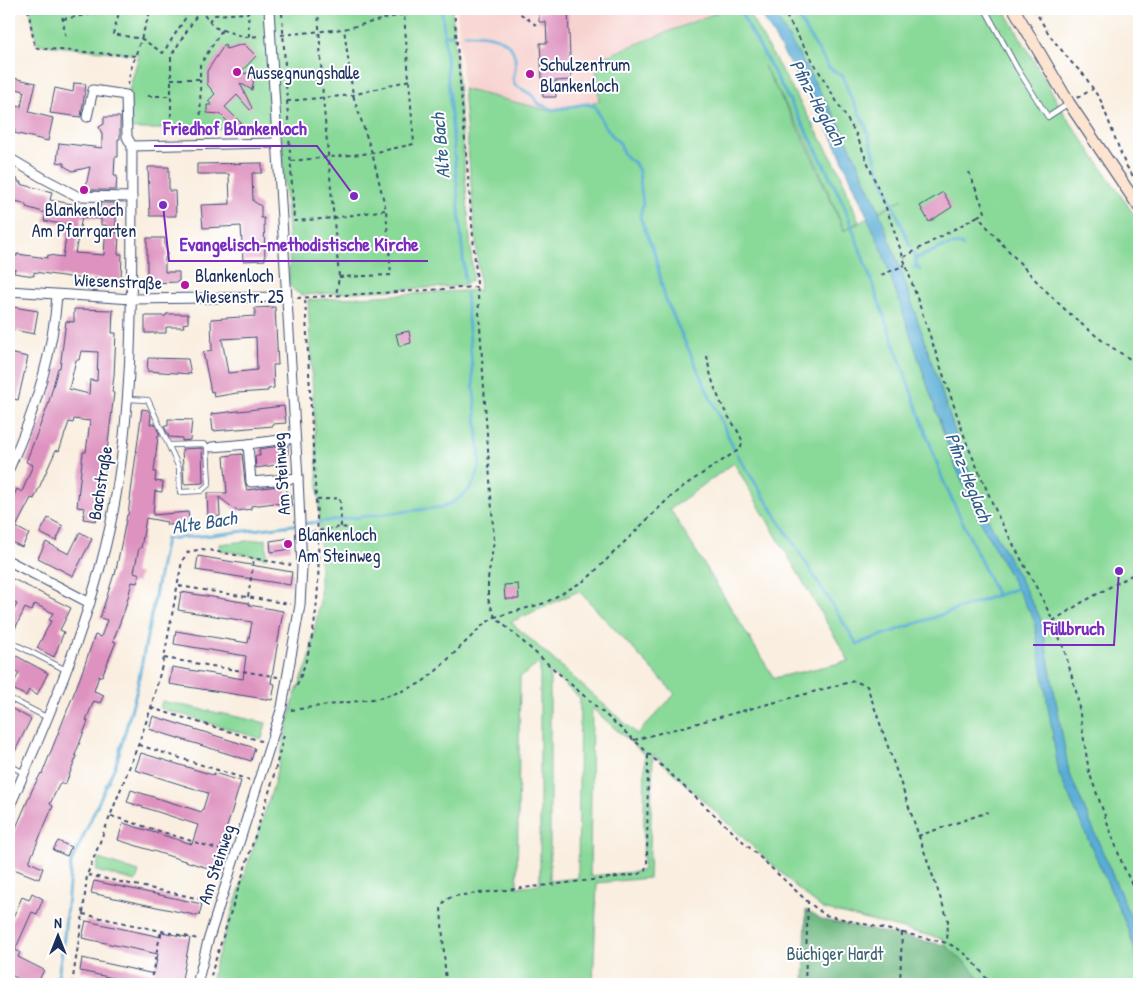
<svg xmlns="http://www.w3.org/2000/svg" width="1148" height="993" font-family="'Patrick Hand',sans-serif">
	<style>
		.built { fill: #f7d0cd }
		.green { fill: #89d999; stroke: #52847c; fill-rule: evenodd }
		.forest { fill: #6eb981; stroke: #447470 }
		.water { fill: #59add5; stroke: #3a6e9a }
		.lines { fill: none; stroke-linecap: round; stroke-linejoin: round }
		.stream { stroke: #59add5; stroke-width: 3 }
		.building { fill: #de92bf; fill-rule: evenodd }
		.lane-casing { stroke: #3c4c71; stroke-width: 6 }
		.street-casing { stroke: #3c4c71; stroke-width: 11 }
		.secondary-casing { stroke: #3c4c71; stroke-width: 13 }
		.path { stroke: #3c4c71; stroke-width: 2; stroke-dasharray: 4 4; stroke-linecap: butt }
		.lane { stroke: #fff; stroke-width: 4.5 }
		.street { stroke: #fff; stroke-width: 9 }
		.secondary { stroke: #fde4d1; stroke-width: 11 }
		.poi-dot { fill: #b5179e; stroke: #fff; stroke-width: 2 }
		.labels { text-anchor: middle; dominant-baseline: central; stroke-width: 4; stroke-linejoin: round; paint-order: stroke }
		.poi-label { font-size: 18px; fill: #1b2f5e; stroke: #fff; text-anchor: start }
		.street-label { font-size: 18px; fill: #1b2f5e; stroke: #fff }
		.park-label { font-size: 18px; fill: #3c6270; stroke: #fff }
		.water-label { font-size: 19px; font-style: italic; fill: #315b88; stroke: #fff }
		.leader { fill: none; stroke: #7b2cbf; stroke-width: 2 }
		.callout-dot { fill: #7b2cbf; stroke: #fff; stroke-width: 2 }
		.callout-label { font-size: 19px; text-anchor: middle; font-weight: bold; fill: #7b2cbf; stroke: #fff; stroke-width: 4; stroke-linejoin: round; paint-order: stroke }
	</style>
	<rect width="100%" height="100%" fill="#fff"/>
	<filter id="ink" filterUnits="userSpaceOnUse"><feTurbulence type="fractalNoise" baseFrequency=".02" numOctaves="2"/><feDisplacementMap in="SourceGraphic" scale="10" xChannelSelector="R" yChannelSelector="G"/><feConvolveMatrix kernelMatrix="1 2 1 2 8 2 1 2 1" color-interpolation-filters="sRGB"/></filter>
	<filter id="wash" filterUnits="userSpaceOnUse"><feTurbulence type="fractalNoise" baseFrequency=".0096" numOctaves="4" result="noise"/><feDisplacementMap in="SourceGraphic" scale="20" xChannelSelector="R" yChannelSelector="G"/><feGaussianBlur stdDeviation="1.12" result="paint"/><feColorMatrix in="noise" values="0 0 0 0 0 0 0 0 0 0 0 0 0 0 0 0 0 1.4 0 .05"/><feComposite in="paint" operator="in"/></filter>
	<g filter="url(#wash)">
		<rect width="100%" height="100%" fill="#f9eedf"/>
		<polygon class="built" points="457,9 726,9 597,59 600,101 547,110 463,89"/>
		<g class="green">
			<path d="M30 9H257V11L268 9H452L473 276 471 281 462 286 302 295C286 287 289 283 289 267L290 266 281 129H131L129 91 139 55 37 44Z"/>
			<path d="M726 9H746L840 172 859 222 844 230 809 146 764 66 808 148 844 231 903 199 879 211 843 131 772 9H1004L1064 113 1139 222V984H984L969 966 945 945 943 939 823 909 805 895 653 754 649 878 597 883 593 984H211L214 968 273 787 295 695 309 661 320 600V527L308 300 480 290 463 89 547 110 599 101 596 60ZM734 463 849 661 774 678 670 509ZM579 591 675 694 637 734 511 622ZM540 663V884L517 887 520 677ZM550 672 580 698 578 878 550 881ZM592 708 645 755 643 870 635 872 590 876Z"/>
			<polygon points="266,539 267,558 220,550 219,544"/>
			<polygon points="162,701 266,723 262,739 160,708"/>
			<polygon points="99,859 139,872 136,881 96,871"/>
		</g>
		<polygon class="forest" points="806,910 823,920 945,945 969,966 984,984 804,984"/>
		<polygon class="water" points="758,9 772,9 843,131 876,203 902,273 963,456 986,515 1041,619 1069,772 1135,928 1139,944 1139,966 1128,929 1059,774 1034,620 982,525 953,461 881,248 832,136"/>
		<g class="lines">
			<g class="stream">
				<polyline points="442,9 465,281"/>
				<polyline points="739,9 813,143 844,205 943,480 997,596"/>
				<polyline points="793,9 829,68 843,76 849,93 866,126 878,168 910,246"/>
				<path d="M465 34C497 33 524 41 513 79L515 85 532 95 539 104 553 110 584 104 595 106 603 123 614 138 620 143 623 153 628 159 634 162 639 171 643 205 640 217 655 255 665 298 734 449"/>
				<polyline points="444,35 452,35"/>
				<polyline points="914,253 917,266 914,267"/>
				<polyline points="915,259 945,246 961,244 963,247"/>
				<polyline points="917,266 920,270"/>
				<polyline points="737,454 857,644 1018,588"/>
				<path d="M57 984 64 937 71 863 116 764 136 693 166 539 212 535 442 507C463 499 477 487 480 463L466 294"/>
			</g>
		</g>
		<g id="blocks">
			<g class="building">
				<polygon points="546,9 568,9 571,80 555,81 556,97 543,97 540,43 547,43 546,22 539,22 539,12 546,12"/>
				<polygon points="225,44 226,49 244,44 256,56 239,74 255,72 252,90 240,83 252,108 250,110 237,95 225,107 243,125 231,125 220,114 207,113 207,105 212,105 208,101 215,94 207,84 207,71"/>
				<polygon points="9,77 36,83 29,112 53,118 48,141 14,133 15,130 9,128 9,104 21,107 24,91 9,87"/>
				<polygon points="74,83 86,84 81,117 50,113 55,88 73,92"/>
				<polygon points="104,117 120,117 120,139 118,139 118,157 115,157 114,176 117,176 116,190 85,190 90,167 73,171 64,166 64,163 57,162 59,143 102,148 102,134 99,127 104,124"/>
				<polygon points="262,163 262,173 252,173 253,201 261,206 261,218 264,218 265,260 243,261 241,226 203,228 201,205 230,204 229,174 197,174 197,164"/>
				<polygon points="148,167 169,167 169,191 175,191 176,216 150,216"/>
				<path d="M9 177 18 179V182H21L20 184 52 192 50 200 78 205V208L100 210V203H116V233H119L118 254H122L121 280 77 278 34 272V276L14 273 15 269H11L12 256H17V254L47 258 48 255 63 257 68 225 44 221 46 213 26 207V204L9 199ZM82 217 101 219V225H106L104 255 75 253Z"/>
				<polygon points="943,192 952,207 929,222 920,206"/>
				<polygon points="147,238 165,238 165,247 167,251 167,255 165,258 165,272 179,272 179,282 147,283"/>
				<polygon points="9,307 13,308 13,307 38,311 34,334 9,329"/>
				<path d="M275 307 278 365H273L274 388 268 389V391L237 393 214 397 213 391 211 392 203 352 212 350 211 319 255 316V308ZM256 337 257 370 228 373 222 339Z"/>
				<path d="M74 309 113 310 112 333H116L114 376 112 392 114 393 103 485 96 521 83 519 85 508 77 507 83 452H86L90 421 74 419 73 423 69 422 59 451 56 450 34 499 31 498 16 527 29 534 22 547 9 541V505L17 489 22 492 33 465 26 462 48 405 58 368H60L66 321 74 322ZM81 351 98 352 97 381 90 380 89 394 69 389 76 360H79Z"/>
				<polygon points="166,314 188,314 188,323 183,324 184,327 166,327 166,333 145,333 145,316 166,316"/>
				<polygon points="409,331 411,343 399,346 396,334"/>
				<polygon points="9,353 28,357 18,400 9,398"/>
				<polygon points="148,358 188,359 191,374 147,371"/>
				<polygon points="284,406 286,423 273,424 273,426 213,431 211,414"/>
				<polygon points="142,409 148,410 151,416 150,424 155,424 160,436 158,436 154,472 156,472 155,481 163,482 162,492 155,491 153,515 188,512 190,524 166,525 167,522 146,518 141,548 139,548 134,572 140,574 137,583 132,582 125,609 113,641 116,642 102,676 99,676 94,691 104,695 100,703 94,701 86,720 88,721 75,755 77,756 65,785 60,783 50,804 53,806 29,862 43,868 39,879 9,867 9,844 33,788 41,773 42,774 80,678 95,635 101,637 107,620 100,618 114,574 115,575 127,515 128,515"/>
				<polygon points="168,419 192,420 190,440 182,441 182,438 169,437 164,426 168,426"/>
				<polygon points="288,445 288,454 283,455 283,464 256,468 255,456 260,456 259,449"/>
				<polygon points="202,448 203,483 184,484 182,449"/>
				<polygon points="242,454 245,482 247,490 286,485 287,494 290,493 292,507 283,508 283,503 275,504 275,503 251,506 251,509 237,511 219,497 220,516 208,517 207,493 227,493 224,456"/>
				<polygon points="48,518 63,526 56,541 40,533"/>
				<polygon points="80,532 92,539 73,576 38,558 46,542 69,554"/>
				<polygon points="290,538 291,549 271,552 270,541"/>
				<polygon points="198,556 292,572 290,585 196,570"/>
				<polygon points="9,577 71,608 60,630 64,632 54,657 37,648 51,621 49,620 53,613 35,604 31,611 25,608 11,637 9,637 9,620 17,604 9,600"/>
				<polygon points="518,584 519,599 505,599 504,585"/>
				<polygon points="181,592 249,603 249,605 283,611 271,683 275,684 272,700 169,684 172,667 243,679 246,656 174,644 176,631 248,643 252,622 178,610"/>
				<polygon points="9,652 48,673 37,695 29,690 26,696 11,688 19,673 9,667"/>
				<polygon points="9,707 31,719 10,761 9,761"/>
				<polygon points="153,716 255,748 251,761 149,729"/>
				<polygon points="141,753 213,775 214,773 241,781 219,853 219,856 222,856 217,871 118,840 123,823 192,844 198,825 127,802 131,790 202,812 208,793 135,770"/>
				<polygon points="58,841 71,847 67,856 53,850"/>
				<polygon points="94,881 202,904 199,916 91,893"/>
				<polygon points="32,893 43,899 37,914 32,912 15,950 20,952 18,957 44,970 37,984 14,984 17,978 9,974 9,976 9,927 22,897 29,900"/>
				<polygon points="86,921 161,937 162,932 190,938 181,984 141,984 80,971 82,958 154,974 158,954 82,938"/>
			</g>
		</g>
	</g>
	<g filter="url(#ink)">
		<use href="#blocks" fill-opacity="0" stroke="#3c4c71" stroke-width="1"/>
		<g class="lines">
			<defs>
				<g id="lane">
					<polyline points="985,9 1017,68 1048,117 1069,103"/>
					<polyline points="127,399 148,400 179,468 180,492 201,491 209,484 207,447"/>
					<polyline points="169,445 203,444 209,447"/>
					<polyline points="9,641 66,670"/>
					<polyline points="9,698 48,718"/>
					<polyline points="9,765 24,773"/>
				</g>
				<g id="street">
					<polyline points="87,117 93,90 126,95 127,137 132,146"/>
					<polyline points="9,158 43,178 77,196 132,197"/>
					<polyline points="9,291 132,299 286,297"/>
					<polyline points="248,444 251,482 298,478"/>
					<polyline points="212,447 248,444 295,438"/>
					<path d="M9 469C34 414 53 356 57 295"/>
					<polyline points="9,561 90,603"/>
					<path d="M9 808C51 712 93 615 113 512 136 391 131 268 132 146L277 143"/>
					<polyline points="197,984 208,941 282,707 300,605 302,567 298,478 269,9"/>
				</g>
				<polyline id="secondary" points="1014,9 1069,103 1139,207"/>
			</defs>
			<use href="#lane" class="lane-casing"/>
			<use href="#street" class="street-casing"/>
			<use href="#secondary" class="secondary-casing"/>
			<g class="path">
				<polyline points="28,9 35,48 136,56"/>
				<polyline points="61,9 66,39"/>
				<polyline points="199,9 214,27 244,37 261,36"/>
				<polyline points="248,9 249,36"/>
				<polyline points="318,9 323,98 339,277 336,296"/>
				<path d="M454 9 478 296 494 541 488 579V599L495 617 634 740 808 902 825 915 947 943C969 953 976 964 990 984"/>
				<polyline points="514,9 536,25"/>
				<polyline points="782,9 856,134 888,213 967,444 998,516 1042,598 1053,621 1065,652 1077,695 1089,772 1122,863 1139,900"/>
				<polyline points="1034,9 1050,36 1072,63 1084,75 1101,101 1125,164 1139,185"/>
				<polyline points="1138,9 1139,10"/>
				<polyline points="282,13 294,221 334,218 385,210"/>
				<polyline points="188,14 192,9"/>
				<polyline points="63,19 120,9 113,34 142,39 163,53 188,14 180,9"/>
				<polyline points="209,21 214,15 248,13"/>
				<polyline points="281,35 344,29 404,14 414,144 372,153 290,161"/>
				<polyline points="171,79 200,79 200,65 222,30"/>
				<polyline points="200,79 201,134"/>
				<polyline points="128,85 131,69 151,9"/>
				<polyline points="148,96 171,96"/>
				<polyline points="1077,98 1093,89"/>
				<polyline points="287,101 353,95 410,80"/>
				<polyline points="171,117 171,56 200,10"/>
				<path d="M969 172 985 212 978 216C991 232 1005 247 1019 262 1054 301 1093 339 1139 364"/>
				<polyline points="904,257 978,216"/>
				<polyline points="881,275 905,265"/>
				<polyline points="339,277 391,275 386,210 372,153 353,95 344,29"/>
				<polyline points="297,298 477,287"/>
				<polyline points="317,500 340,498 341,527"/>
				<polyline points="311,532 341,527 348,528"/>
				<polyline points="179,586 290,604"/>
				<polyline points="248,597 254,559"/>
				<polyline points="1053,621 1081,603 1139,571"/>
				<polyline points="164,658 278,677"/>
				<path d="M297 685C327 616 318 539 314 466 311 410 308 354 305 298"/>
				<polyline points="151,708 261,741"/>
				<path d="M291 710 380 698 405 690 421 683 436 671 484 624 495 617 545 603 587 579 667 500 685 485 740 449C742 445 743 442 741 438 737 428 730 420 725 411 716 394 709 374 707 355"/>
				<polyline points="634,740 854,681 867,686 948,920 947,943"/>
				<polyline points="139,745 249,780"/>
				<polyline points="111,816 227,852"/>
				<polyline points="918,836 988,812"/>
				<polyline points="88,875 210,901"/>
				<polyline points="83,914 198,939"/>
				<polyline points="72,984 83,914 87,875 138,745 151,708 164,658 182,561 188,552 202,549 291,565"/>
				<polyline points="150,984 161,931"/>
				<polyline points="209,984 213,968 271,786 284,735"/>
				<polyline points="446,984 441,908 445,900 454,896 635,875 644,872 647,864 648,754"/>
				<polyline points="805,984 808,902"/>
				<polyline points="900,984 902,932"/>
			</g>
			<use href="#lane" class="lane"/>
			<use href="#street" class="street"/>
			<use href="#secondary" class="secondary"/>
		</g>
	</g>
	<g class="poi-dot">
		<circle cx="237" cy="72" r="5"/>
		<circle cx="530" cy="74" r="5"/>
		<circle cx="84" cy="190" r="5"/>
		<circle cx="185" cy="285" r="5"/>
		<circle cx="288" cy="544" r="5"/>
	</g>
	<g class="labels">
		<g class="poi-label">
			<text x="540" y="64">Schulzentrum<tspan x="540" dy="21">Blankenloch</tspan></text>
			<text x="247" y="72">Aussegnungshalle</text>
			<text x="84" y="209" text-anchor="middle">Blankenloch<tspan x="84" dy="21">Am Pfarrgarten</tspan></text>
			<text x="195" y="275">Blankenloch<tspan x="195" dy="21">Wiesenstr. 25</tspan></text>
			<text x="298" y="534">Blankenloch<tspan x="298" dy="21">Am Steinweg</tspan></text>
		</g>
		<g class="street-label">
			<text transform="translate(118 281) rotate(2)">Wiesenstraße</text>
			<text transform="translate(281 474) rotate(-94)">Am Steinweg</text>
			<text transform="translate(100 483) rotate(-81)">Bachstraße</text>
			<text transform="translate(216 864) rotate(-72)">Am Steinweg</text>
		</g>
		<g class="park-label">
			<text x="835" y="953">Büchiger Hardt</text>
		</g>
		<g class="water-label">
			<text transform="translate(818 102) rotate(61)">Pfinz-Heglach</text>
			<text transform="translate(440 146) rotate(-95)">Alte Bach</text>
			<text transform="translate(969 477) rotate(68)">Pfinz-Heglach</text>
			<text transform="translate(204 522) rotate(-9)">Alte Bach</text>
		</g>
	</g>
	<path class="leader" d="M354 196L317 146H154M163 205L169 261H428M1119 571L1114 645H1033"/>
	<g class="callout-dot">
		<circle cx="354" cy="196" r="5"/>
		<circle cx="163" cy="205" r="5"/>
		<circle cx="1119" cy="571" r="5"/>
	</g>
	<g class="callout-label">
		<text x="235" y="135">Friedhof Blankenloch</text>
		<text x="299" y="251">Evangelisch-methodistische Kirche</text>
		<text x="1074" y="635">Füllbruch</text>
	</g>
	<rect width="1148" height="993" fill="none" stroke="#fff" stroke-width="30"/>
	<g transform="translate(58 936)" stroke="#ffffff" stroke-width="4" paint-order="stroke">
	<path d="M0-4L9 19L0 12L-9 19Z" fill="#1b2f5e"/>
	<text y="-8" font-size="14" font-weight="bold" text-anchor="middle" fill="#1b2f5e">N</text>
	</g>
</svg>
